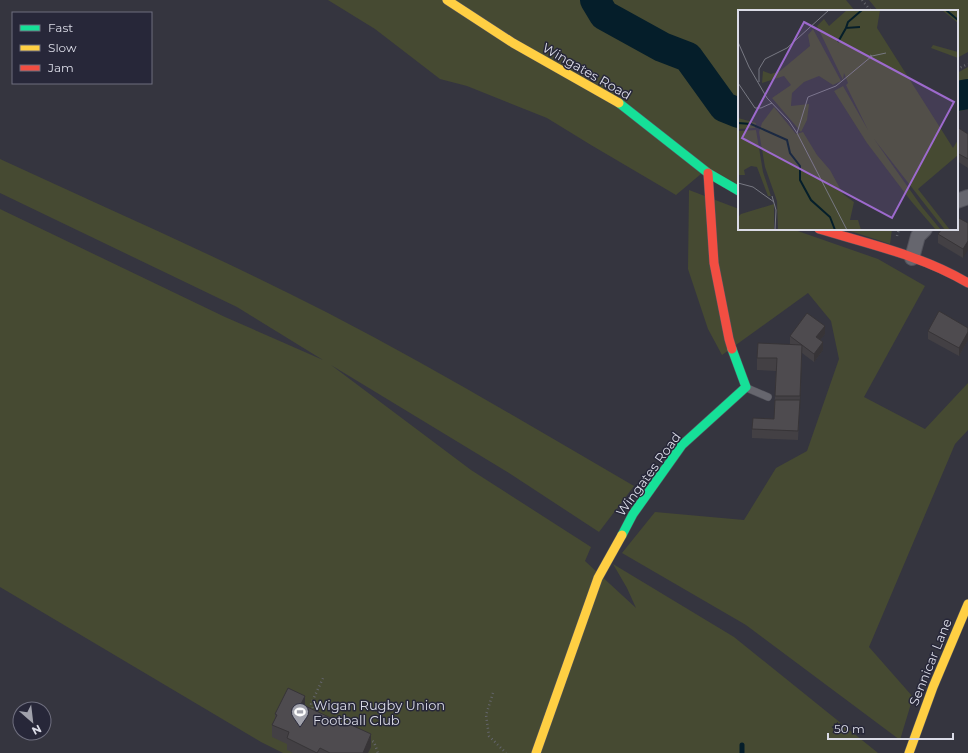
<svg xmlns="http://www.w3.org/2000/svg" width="968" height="753" font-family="Montserrat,sans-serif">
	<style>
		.green { fill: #464a32 }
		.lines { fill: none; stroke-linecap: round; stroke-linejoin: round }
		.stream { stroke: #051e2a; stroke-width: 5 }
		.river { stroke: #051e2a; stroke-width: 30 }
		.lane-casing { stroke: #53535c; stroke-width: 8 }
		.street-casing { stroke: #53535c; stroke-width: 16 }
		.fast-casing { stroke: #53535c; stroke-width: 10 }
		.slow-casing { stroke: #53535c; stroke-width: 10 }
		.jam-casing { stroke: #53535c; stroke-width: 10 }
		.path { stroke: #64656b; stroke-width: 2.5; stroke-dasharray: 1 3; stroke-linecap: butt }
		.lane { stroke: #66666e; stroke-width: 7 }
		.street { stroke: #66666e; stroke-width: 14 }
		.fast { stroke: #16e098; stroke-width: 9 }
		.slow { stroke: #ffcf43; stroke-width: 9 }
		.jam { stroke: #f24e42; stroke-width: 9 }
		.wall { fill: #434044 }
		.shaded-wall { fill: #373437 }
		.building { fill: #4e4b4f; stroke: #373437 }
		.labels { text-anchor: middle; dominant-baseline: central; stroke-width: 3; stroke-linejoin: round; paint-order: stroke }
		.street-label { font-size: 13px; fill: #dbdce7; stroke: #272739 }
		.poi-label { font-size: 13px; fill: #dbdce7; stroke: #272739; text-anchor: start }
		.inset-river { fill: none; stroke: #051e2a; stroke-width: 2 }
		.inset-road { fill: none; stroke: #777882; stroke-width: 1 }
		.view { fill: #9d6acd; fill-opacity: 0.15; stroke: #9d6acd; stroke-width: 2 }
		.inset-edge { fill: none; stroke: #dbdce7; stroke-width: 2 }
	</style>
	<rect width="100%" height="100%" fill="#35353f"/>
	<g class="green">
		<polygon points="328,0 846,0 855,11 739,11 739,186 708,168 676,195 591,145 547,118 467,86 440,79 375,29"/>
		<polygon points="869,0 968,0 968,52 957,58 957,11 878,11"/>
		<polygon points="968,67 968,109 957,112 957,73"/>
		<path d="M0 159C110 210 221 258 328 313 432 367 533 427 634 486L599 532 509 473 331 365 471 470 591 547 585 561 636 608 627 588 613 564 734 637 878 753H283L261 742 0 587V209L225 317 323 360 237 307 0 193Z"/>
		<polygon points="689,190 739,209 739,229 792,229 878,259 925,286 864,397 925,429 968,383 968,430 955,444 869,647 913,697 900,740 746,625 622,553 655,512 744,520 776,468 807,451 839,359 831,321 808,293 722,355 708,329 688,269"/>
		<polygon points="844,229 892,229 890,244"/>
	</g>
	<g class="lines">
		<polyline class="stream" points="742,753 742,745"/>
		<g class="river">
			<polyline points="595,0 604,15 662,47 688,57 724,107 739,113"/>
			<polyline points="957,96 968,94"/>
		</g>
		<defs>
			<polyline id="lane" points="747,388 768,397"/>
			<g id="street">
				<polyline points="957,201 968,197"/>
				<polyline points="912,258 918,236 925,229"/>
			</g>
			<g id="fast">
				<polyline points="619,103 708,173 739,191"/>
				<polyline points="622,535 633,514 682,445 746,387 732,349"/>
			</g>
			<g id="slow">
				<polyline points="447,0 513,43 619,103"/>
				<polyline points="536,753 598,578 622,535"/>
				<polyline points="909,753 933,687 968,604"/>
			</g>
			<g id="jam">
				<polyline points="708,173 714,263 729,339 732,349"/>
				<path d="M819 229C869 244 923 256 968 283"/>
			</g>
		</defs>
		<use href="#lane" class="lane-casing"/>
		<use href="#street" class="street-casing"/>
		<use href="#fast" class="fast-casing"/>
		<use href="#slow" class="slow-casing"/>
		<use href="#jam" class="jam-casing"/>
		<g class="path">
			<polyline points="862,0 871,11"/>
			<polyline points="957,69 968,64"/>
			<polyline points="897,236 899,229"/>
			<polyline points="493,693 486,715 489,736 506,753"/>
			<polyline points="314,712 311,704 324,676"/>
			<polyline points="369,739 374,742 378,753"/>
		</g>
		<use href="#lane" class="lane"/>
		<use href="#street" class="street"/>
		<use href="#fast" class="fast"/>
		<use href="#slow" class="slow"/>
		<use href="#jam" class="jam"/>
	</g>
	<g class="wall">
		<polygon points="957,127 968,134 968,168 957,161"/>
		<polygon points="966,222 963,258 938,243 938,234"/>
		<polygon points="968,328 968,340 959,356 928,339 928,331"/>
		<polygon points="825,334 820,340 823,350 814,362 802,353 798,440 752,438 752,429 774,419 776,371 757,370 757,358 790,344 790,336"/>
		<polygon points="305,705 371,747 368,753 293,753 287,750 287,744 272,737 272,725 275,719 275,714"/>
	</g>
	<g class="shaded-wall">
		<polygon points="968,241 968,250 963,258 963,249"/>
		<polygon points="825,326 825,334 816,345 816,337"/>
		<polygon points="968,332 968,340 959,356 959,348"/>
		<polygon points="823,342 823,350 814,362 814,354"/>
		<polygon points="802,345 802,357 800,409 800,396"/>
		<polygon points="305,696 305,708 301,704"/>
		<polygon points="371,734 371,747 368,753 363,753"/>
	</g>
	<g class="building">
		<polygon points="957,127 968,134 968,159 957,153"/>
		<polygon points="957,217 968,223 968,241 963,249 938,234 942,229 957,229"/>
		<polygon points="939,311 968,328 968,332 959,348 928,331"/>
		<polygon points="807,313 825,326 816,337 823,342 814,354 790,336"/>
		<polygon points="758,343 802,345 800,396 775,396 777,358 757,358"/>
		<polygon points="775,400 800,400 798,431 752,429 753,418 774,419"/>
		<polygon points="288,688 305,696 301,704 346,725 347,723 371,734 363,753 330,753 320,748 317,753 287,738 289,732 272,725 277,715 275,714"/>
	</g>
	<defs>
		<symbol id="stadium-pin" viewBox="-11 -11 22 30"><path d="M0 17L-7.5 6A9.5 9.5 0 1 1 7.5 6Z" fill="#a1a2ac" stroke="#272739"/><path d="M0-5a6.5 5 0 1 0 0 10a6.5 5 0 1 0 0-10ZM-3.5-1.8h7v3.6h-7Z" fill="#fff"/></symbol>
	</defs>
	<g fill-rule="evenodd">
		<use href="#stadium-pin" x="290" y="702" width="20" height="27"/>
	</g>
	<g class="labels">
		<g class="street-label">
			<text transform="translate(587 71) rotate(30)">Wingates Road</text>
			<text transform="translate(648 474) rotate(-54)">Wingates Road</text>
			<text transform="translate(930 662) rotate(-68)">Sennicar Lane</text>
		</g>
		<g class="poi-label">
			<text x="313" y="705">Wigan Rugby Union<tspan x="313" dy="15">Football Club</tspan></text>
		</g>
	</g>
	<g transform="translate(738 10)">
		<rect width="220" height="220" fill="#35353f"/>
		<path d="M109 0H142L139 18 215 138 220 130V145L180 179 212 220H207L136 129 184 197 203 220H198L173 191 129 133 96 81 105 76 130 120 108 75 110 73 106 63 105 70 79 16 86 9 91 16ZM204 0H220V13ZM75 19 103 71 95 75 81 66 66 72 54 83 53 96 71 94 69 110 63 122 34 88 53 75 46 66 24 73 25 61 33 64 42 61 72 36 70 25ZM195 35 220 42V48L193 38ZM36 97 58 124 65 122 79 145 92 160 105 184 116 192 112 210H120L123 220H40L39 191 27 157 21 122 24 113ZM0 108 18 113 17 118 0 119ZM18 120 25 162 33 186H30L19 157 13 156 6 160 7 165H0V121ZM36 194V220H0V207L3 204Z" fill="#464a32"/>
		<path class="inset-river" d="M208 0 220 10M122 17 108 18 110 12 124 0M100 32 108 18M0 113 13 114 49 130 52 143 62 156V170L73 190 92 207 97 220"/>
		<path class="inset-road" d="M0 32 11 57 29 88 51 111 59 123 109 220M132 45 134 46 148 43M21 72V59L27 49 49 38 91 0M0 73 17 98H23L34 93M59 123 70 87 98 76 134 46M0 173 15 177 36 192M34 186 38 200 37 220"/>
		<path class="view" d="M66 12 216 92 154 208 4 128Z"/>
		<rect width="220" height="220" class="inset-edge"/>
	</g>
	<rect x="12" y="12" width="140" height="72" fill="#272739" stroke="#6f6f7f"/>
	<rect x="20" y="25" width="20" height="6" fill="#16e098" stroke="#6f6f7f"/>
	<text x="48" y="32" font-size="12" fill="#dbdce7">Fast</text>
	<rect x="20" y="45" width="20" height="6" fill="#ffcf43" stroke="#6f6f7f"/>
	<text x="48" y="52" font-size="12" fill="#dbdce7">Slow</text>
	<rect x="20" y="65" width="20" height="6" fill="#f24e42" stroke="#6f6f7f"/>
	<text x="48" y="72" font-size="12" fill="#dbdce7">Jam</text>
	<g transform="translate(32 721) rotate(152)"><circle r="19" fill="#272739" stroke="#6f6f7f"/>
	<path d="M0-3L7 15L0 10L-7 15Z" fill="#a1a2ac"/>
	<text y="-6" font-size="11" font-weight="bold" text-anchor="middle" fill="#dbdce7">N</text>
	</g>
	<path d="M828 733v6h125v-6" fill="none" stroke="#dbdce7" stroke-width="2"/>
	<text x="834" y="733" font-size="12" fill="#dbdce7" stroke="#272739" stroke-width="3" paint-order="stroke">50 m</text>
</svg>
